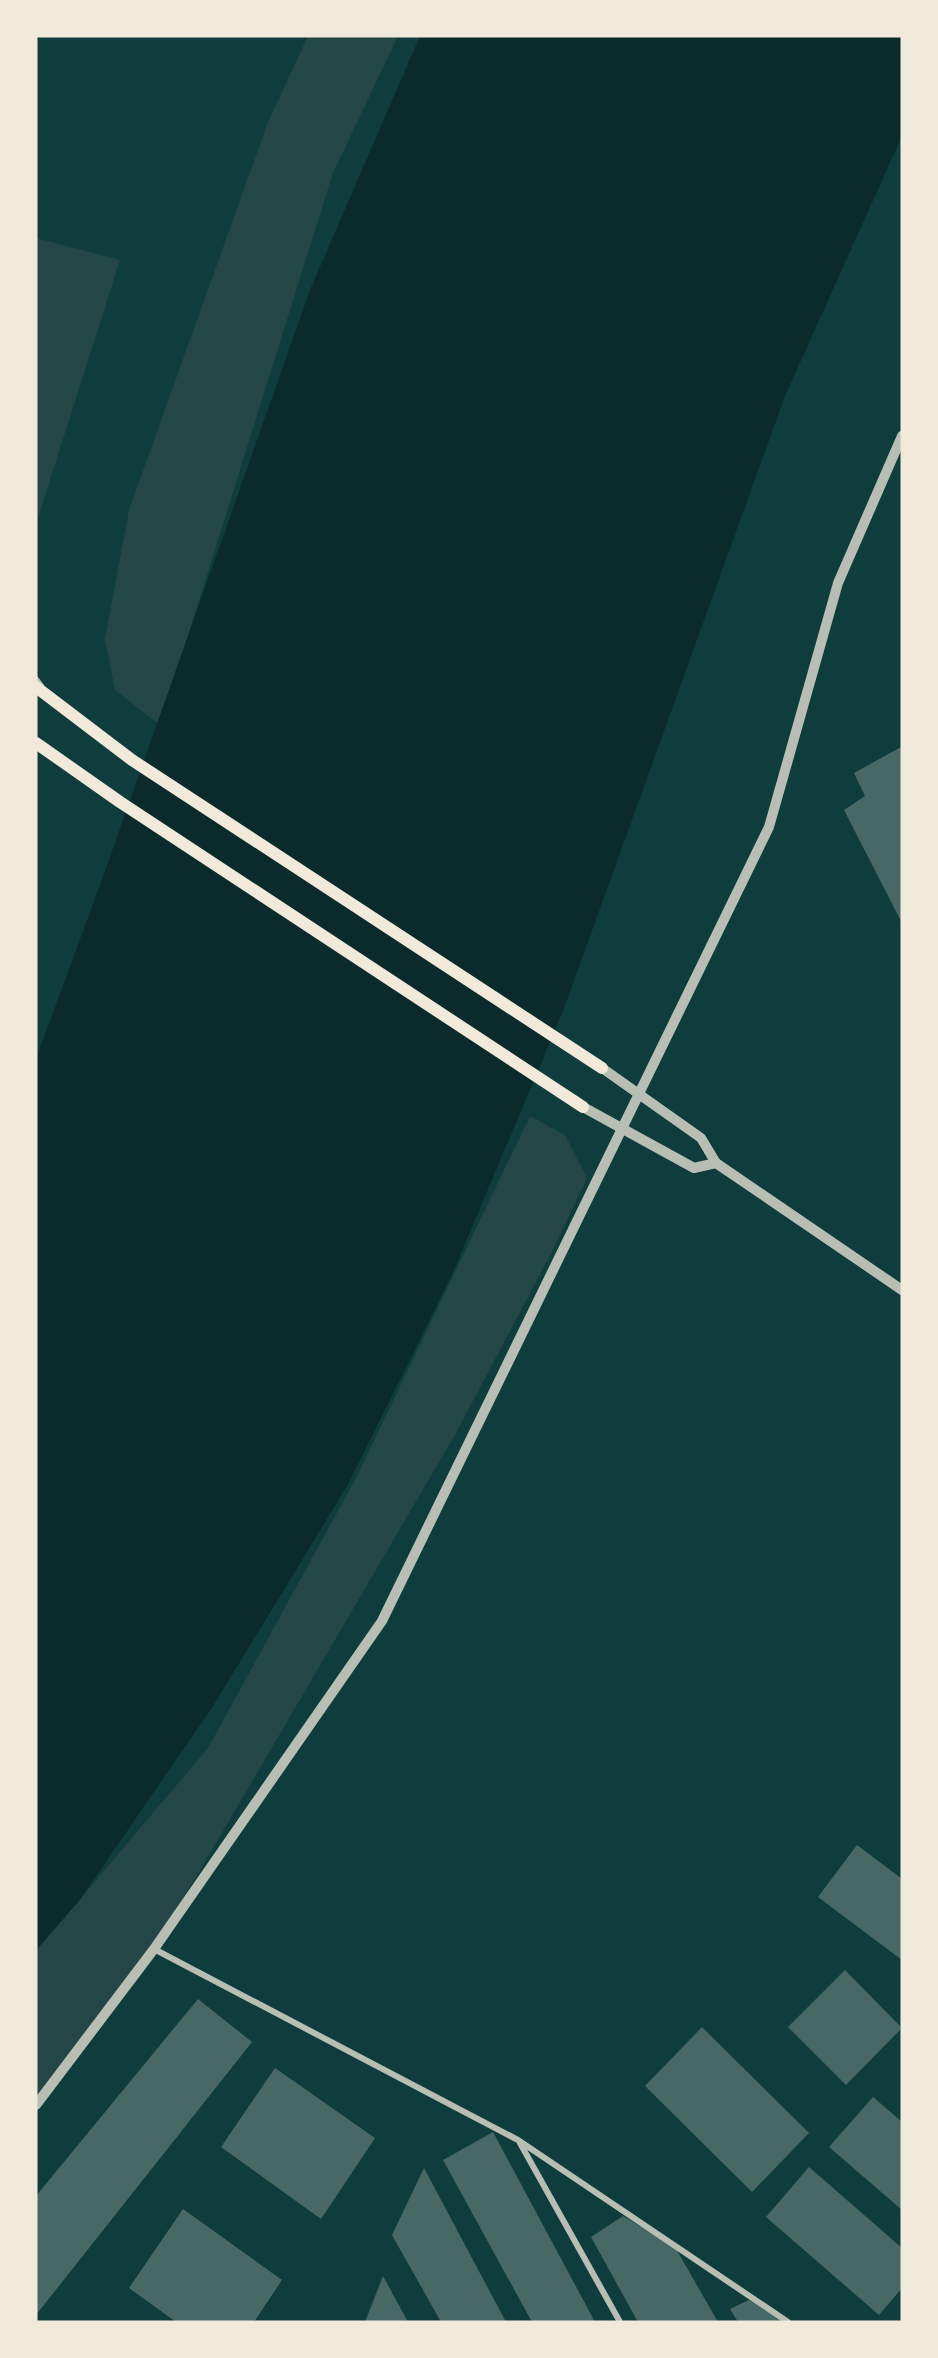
<svg xmlns="http://www.w3.org/2000/svg" width="938" height="2358" font-family="Montserrat,sans-serif">
	<style>
		.green { fill: #244646 }
		.water { fill: #0a2a2b }
		.building { fill: #486865 }
		.lines { fill: none; stroke-linecap: round; stroke-linejoin: round }
		.service { stroke: #b8beb3; stroke-width: 4.5 }
		.minor { stroke: #b8beb3; stroke-width: 6 }
		.tertiary { stroke: #b8beb3; stroke-width: 10 }
		.secondary { stroke: #f1e9da; stroke-width: 12 }
	</style>
	<rect width="100%" height="100%" fill="#0f3d3e"/>
	<g class="green">
		<polygon points="308,36 398,36 333,173 160,725 115,690 105,639 129,510 268,122"/>
		<polygon points="36,238 120,260 36,524"/>
		<polygon points="530,1116 565,1135 587,1178 554,1248 456,1433 154,1949 36,2105 36,1951 208,1748 356,1478"/>
	</g>
	<polygon class="water" points="420,36 902,36 902,136 785,396 563,1011 451,1277 347,1486 213,1706 79,1901 36,1950 36,1059 104,874 310,290"/>
	<g class="building">
		<polygon points="901,747 902,749 902,923 844,810 865,796 854,773"/>
		<polygon points="857,1845 902,1879 902,1960 818,1897"/>
		<polygon points="845,1970 902,2028 846,2085 788,2027"/>
		<polygon points="198,1999 252,2042 36,2315 36,2196"/>
		<polygon points="702,2027 809,2133 752,2192 645,2086"/>
		<polygon points="275,2068 375,2138 321,2219 221,2147"/>
		<polygon points="873,2097 902,2122 902,2210 829,2147"/>
		<polygon points="493,2132 595,2322 532,2322 443,2160"/>
		<polygon points="809,2167 902,2248 902,2288 879,2315 766,2217"/>
		<polygon points="424,2168 506,2322 441,2322 392,2235"/>
		<polygon points="183,2209 282,2280 254,2322 176,2322 129,2288"/>
		<polygon points="623,2216 675,2247 718,2322 638,2322 591,2237"/>
		<polygon points="383,2276 408,2322 365,2322"/>
		<polygon points="749,2300 786,2322 738,2322 730,2309"/>
	</g>
	<g class="lines">
		<polyline class="service" points="36,678 42,686"/>
		<g class="minor">
			<polyline points="154,1949 518,2140 788,2322"/>
			<polyline points="520,2143 620,2322"/>
		</g>
		<g class="tertiary">
			<polyline points="583,1107 694,1168 716,1163 701,1138 602,1068"/>
			<polyline points="716,1163 902,1290"/>
			<polyline points="36,2105 154,1949 382,1621 769,827 838,583 902,436"/>
		</g>
		<g class="secondary">
			<polyline points="36,687 132,760 602,1068"/>
			<polyline points="36,743 120,802 583,1107"/>
		</g>
	</g>
	<rect width="938" height="2358" fill="none" stroke="#f1e9da" stroke-width="75"/>
</svg>
